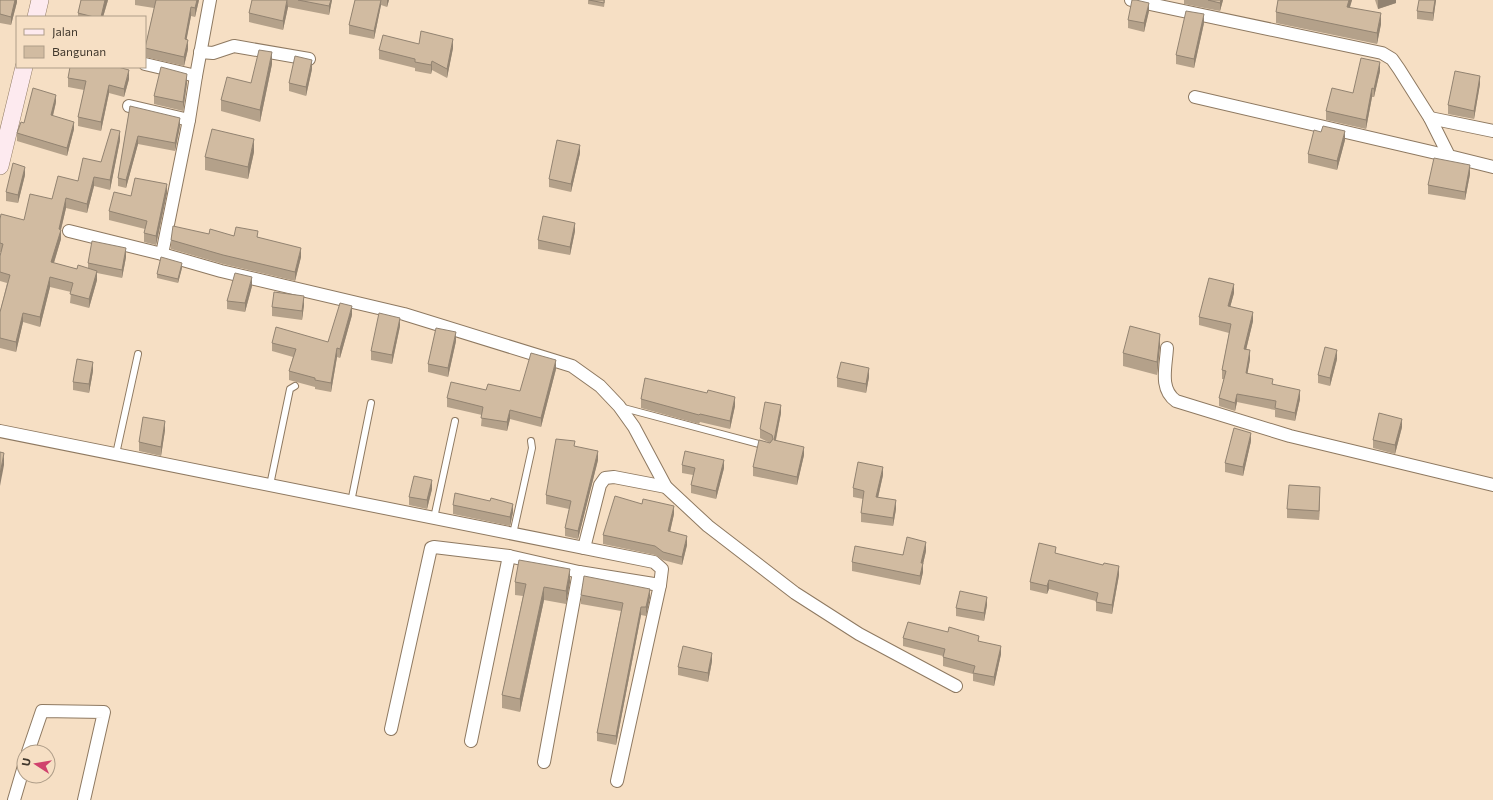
<svg xmlns="http://www.w3.org/2000/svg" width="1493" height="800" font-family="Commissioner,sans-serif">
	<style>
		.lines { fill: none; stroke-linecap: round; stroke-linejoin: round }
		.service-casing { stroke: #8e7961; stroke-width: 8 }
		.minor-casing { stroke: #8e7961; stroke-width: 14 }
		.secondary-casing { stroke: #8e7961; stroke-width: 18 }
		.service { stroke: #fff; stroke-width: 6 }
		.minor { stroke: #fff; stroke-width: 12 }
		.secondary { stroke: #fdeaef; stroke-width: 17 }
		.wall { fill: #b4a18a }
		.shaded-wall { fill: #928371 }
		.building { fill: #d1bba1; stroke: #928371 }
	</style>
	<rect width="100%" height="100%" fill="#f6dfc4"/>
	<g class="lines">
		<defs>
			<g id="service">
				<polyline points="620,407 766,446"/>
				<polyline points="116,454 138,354"/>
				<polyline points="270,485 290,389 295,386"/>
				<polyline points="351,502 371,403"/>
				<polyline points="434,518 455,421"/>
				<polyline points="513,534 532,448 531,441"/>
			</g>
			<g id="minor">
				<polyline points="1131,0 1382,53 1392,59 1399,69 1430,118 1449,156 1493,167"/>
				<polyline points="200,52 213,53 234,46 309,59"/>
				<polyline points="145,64 196,76"/>
				<polyline points="1195,97 1449,156"/>
				<polyline points="129,106 189,120"/>
				<polyline points="1430,118 1493,131"/>
				<polyline points="69,231 162,254 221,271 404,314 572,366 600,386 619,406 634,427 666,487 708,526 795,593 859,634 956,686"/>
				<polyline points="162,254 189,120 196,76 210,0"/>
				<path d="M1167 348C1166 367 1159 389 1176 401L1290 436 1493 485"/>
				<polyline points="0,431 654,562 662,569 660,585 617,781"/>
				<polyline points="584,548 600,485 605,478 614,477 666,487"/>
				<polyline points="391,729 431,548 434,547 509,556 579,572 660,585"/>
				<polyline points="471,741 509,556"/>
				<polyline points="28,752 42,711 104,712 84,800"/>
				<polyline points="544,762 579,572"/>
				<polyline points="14,800 24,766"/>
			</g>
			<g id="secondary">
				<polyline points="36,17 40,0"/>
				<polyline points="0,166 24,67"/>
			</g>
		</defs>
		<use href="#service" class="service-casing"/>
		<use href="#minor" class="minor-casing"/>
		<use href="#secondary" class="secondary-casing"/>
		<use href="#service" class="service"/>
		<use href="#minor" class="minor"/>
		<use href="#secondary" class="secondary"/>
	</g>
	<g class="wall">
		<polygon points="0,0 17,0 17,2 11,25 0,23"/>
		<polygon points="81,0 108,0 103,17 78,17 78,13"/>
		<polygon points="135,0 199,0 195,17 191,16 186,40 188,49 184,66 145,57 145,48 154,8 135,5"/>
		<polygon points="252,0 332,0 329,15 288,7 283,30 249,22 249,13"/>
		<polygon points="355,0 389,0 387,7 381,5 374,39 349,34 349,25"/>
		<polygon points="588,0 605,0 604,7 588,4"/>
		<polygon points="1184,0 1223,0 1220,11 1184,4"/>
		<polygon points="1278,0 1352,0 1349,8 1381,24 1377,44 1276,23 1276,12"/>
		<polygon points="1375,0 1396,0 1396,3 1378,9"/>
		<polygon points="1436,0 1433,21 1417,19 1417,11"/>
		<polygon points="1149,11 1144,32 1128,28 1128,20"/>
		<polygon points="1204,23 1194,68 1176,64 1176,55"/>
		<polygon points="419,44 453,48 447,78 432,70 431,74 415,71 415,68 379,59 379,50"/>
		<polygon points="272,64 260,122 221,111 221,100 251,83"/>
		<polygon points="312,69 306,96 289,91 289,83"/>
		<polygon points="1380,71 1374,97 1372,97 1366,129 1326,120 1326,111 1353,93"/>
		<polygon points="68,78 129,79 124,97 109,93 101,131 78,126 78,117 84,90 68,87"/>
		<polygon points="187,83 183,111 154,104 154,96"/>
		<polygon points="1480,84 1474,119 1448,114 1448,105"/>
		<polygon points="56,102 53,116 74,129 67,156 17,141 17,133 24,123"/>
		<polygon points="130,106 180,126 175,151 138,144 126,188 118,186 118,178"/>
		<polygon points="120,140 110,190 94,186 87,213 66,208 61,230 61,239 54,263 77,269 88,268 88,263 126,257 122,278 97,273 97,280 89,308 70,303 71,292 50,287 40,327 23,322 16,352 0,348 0,312 7,283 0,281 0,256 1,252 0,252 0,219 24,220 52,199 78,181 101,162"/>
		<polygon points="1345,140 1337,170 1308,163 1308,154"/>
		<polygon points="254,152 248,179 205,170 205,157"/>
		<polygon points="580,153 571,192 549,187 549,179"/>
		<polygon points="1470,174 1465,200 1428,194 1428,185"/>
		<polygon points="25,175 18,203 6,201 6,192"/>
		<polygon points="167,193 156,245 144,242 144,233 145,229 109,220 109,211 131,196"/>
		<polygon points="575,231 570,255 538,249 538,240"/>
		<polygon points="209,234 258,237 301,257 295,281 223,264 171,249 171,240"/>
		<polygon points="182,268 178,283 157,278 157,274"/>
		<polygon points="252,286 245,312 227,309 227,301"/>
		<polygon points="1234,293 1230,307 1253,321 1246,350 1250,359 1247,374 1273,384 1300,399 1295,421 1275,417 1275,410 1237,402 1235,411 1219,406 1219,398 1224,379 1222,379 1222,370 1229,333 1199,325 1199,317"/>
		<polygon points="304,305 302,320 272,316 272,307"/>
		<polygon points="352,315 340,358 337,357 331,392 315,389 315,387 289,380 289,371 293,357 272,351 272,343 328,342"/>
		<polygon points="400,326 392,364 371,360 371,351"/>
		<polygon points="456,341 448,377 428,372 428,364"/>
		<polygon points="1160,346 1157,375 1123,366 1123,353"/>
		<polygon points="1337,359 1330,386 1318,383 1318,375"/>
		<polygon points="556,369 541,427 510,419 507,431 481,426 482,415 447,407 447,398 486,390 520,391"/>
		<polygon points="93,371 89,393 73,390 73,382"/>
		<polygon points="869,377 866,393 837,387 837,378"/>
		<polygon points="641,399 735,406 730,429 700,422 699,424 641,408"/>
		<polygon points="781,413 776,440 804,455 797,485 753,476 753,467 770,443 760,438 760,429"/>
		<polygon points="1402,427 1395,454 1373,448 1373,440"/>
		<polygon points="165,430 161,456 139,451 139,442"/>
		<polygon points="1251,441 1243,476 1225,472 1225,463"/>
		<polygon points="575,446 598,460 578,539 565,536 565,528 569,509 546,504 546,495"/>
		<polygon points="682,465 724,468 716,499 691,493 691,485 693,475 682,473"/>
		<polygon points="883,475 878,498 896,509 893,526 861,522 861,513 863,499 853,497 853,488"/>
		<polygon points="432,489 427,509 409,505 409,497"/>
		<polygon points="1320,496 1319,520 1287,518 1287,509"/>
		<polygon points="453,505 513,512 510,526 453,514"/>
		<polygon points="674,514 670,532 687,545 682,565 663,560 655,555 603,544 603,535"/>
		<polygon points="926,551 923,564 923,572 920,585 852,571 852,562"/>
		<polygon points="1056,554 1119,575 1112,614 1096,611 1096,601 1049,589 1047,594 1030,590 1030,582"/>
		<polygon points="515,582 570,582 566,604 544,600 520,712 502,708 502,695 523,596 515,595"/>
		<polygon points="581,595 650,597 646,616 641,615 616,745 597,741 597,733 621,611 581,604"/>
		<polygon points="987,605 984,621 956,616 956,608"/>
		<polygon points="903,638 979,641 1001,654 994,686 973,681 973,674 943,666 943,656 903,646"/>
		<polygon points="712,661 708,682 678,675 678,667"/>
	</g>
	<g class="shaded-wall">
		<polygon points="15,0 17,0 17,2 11,25 11,17"/>
		<polygon points="105,0 108,0 103,17 101,17"/>
		<polygon points="197,0 199,0 195,17 195,8"/>
		<polygon points="287,0 288,7 283,30 283,21"/>
		<polygon points="331,0 332,0 329,15 329,6"/>
		<polygon points="381,0 381,5 374,39 374,31"/>
		<polygon points="387,0 389,0 387,7"/>
		<polygon points="1221,0 1223,0 1220,11 1220,3"/>
		<polygon points="1349,0 1352,0 1347,18 1347,7"/>
		<polygon points="1378,0 1396,0 1396,3 1378,9"/>
		<polygon points="1435,0 1436,0 1433,21 1433,13"/>
		<polygon points="1149,3 1149,11 1144,32 1144,23"/>
		<polygon points="191,7 191,16 185,48 185,39"/>
		<polygon points="1381,13 1381,24 1377,44 1377,33"/>
		<polygon points="1204,14 1204,23 1194,68 1194,59"/>
		<polygon points="453,39 453,48 447,78 447,69"/>
		<polygon points="188,40 188,49 184,66 184,57"/>
		<polygon points="272,52 272,64 260,122 260,110"/>
		<polygon points="312,60 312,69 306,96 306,87"/>
		<polygon points="432,61 432,70 431,74 431,65"/>
		<polygon points="1380,62 1380,71 1374,97 1374,89"/>
		<polygon points="129,70 129,79 124,97 124,89"/>
		<polygon points="187,74 187,83 183,111 183,102"/>
		<polygon points="1480,76 1480,84 1474,119 1474,111"/>
		<polygon points="109,85 109,93 101,131 101,122"/>
		<polygon points="1372,88 1372,97 1366,129 1366,120"/>
		<polygon points="56,95 56,102 51,123 51,115"/>
		<polygon points="180,118 180,126 175,151 175,143"/>
		<polygon points="74,122 74,129 67,156 67,148"/>
		<polygon points="120,131 120,140 110,190 110,180"/>
		<polygon points="1345,131 1345,140 1337,170 1337,161"/>
		<polygon points="138,136 138,144 126,188 126,180"/>
		<polygon points="254,139 254,152 248,179 248,167"/>
		<polygon points="580,145 580,153 571,192 571,184"/>
		<polygon points="1470,165 1470,174 1465,200 1465,192"/>
		<polygon points="25,167 25,175 18,203 18,195"/>
		<polygon points="94,177 94,186 87,213 87,204"/>
		<polygon points="167,184 167,193 156,245 156,236"/>
		<polygon points="66,198 66,208 60,233 61,230 61,239 51,272 51,262"/>
		<polygon points="575,223 575,231 570,255 570,247"/>
		<polygon points="126,248 126,257 122,278 122,270"/>
		<polygon points="301,248 301,257 295,281 295,272"/>
		<polygon points="182,263 182,268 178,283 178,279"/>
		<polygon points="97,271 97,280 89,308 89,299"/>
		<polygon points="50,277 50,287 40,327 40,317"/>
		<polygon points="252,277 252,286 245,312 245,303"/>
		<polygon points="1234,284 1234,293 1228,315 1228,306"/>
		<polygon points="304,296 304,305 302,320 302,311"/>
		<polygon points="352,306 352,315 340,358 340,349"/>
		<polygon points="1253,312 1253,321 1244,358 1244,349"/>
		<polygon points="23,313 23,322 16,352 16,342"/>
		<polygon points="400,318 400,326 392,364 392,355"/>
		<polygon points="456,332 456,341 448,377 448,368"/>
		<polygon points="1160,334 1160,346 1157,375 1157,362"/>
		<polygon points="337,348 337,357 331,392 331,383"/>
		<polygon points="1250,350 1250,359 1246,382 1246,373"/>
		<polygon points="1337,350 1337,359 1330,386 1330,378"/>
		<polygon points="556,360 556,369 541,427 541,418"/>
		<polygon points="93,362 93,371 89,393 89,384"/>
		<polygon points="869,368 869,377 866,393 866,384"/>
		<polygon points="1300,390 1300,399 1295,421 1295,413"/>
		<polygon points="1237,394 1237,402 1235,411 1235,403"/>
		<polygon points="735,397 735,406 730,429 730,421"/>
		<polygon points="781,405 781,413 774,448 774,440"/>
		<polygon points="510,410 510,419 507,431 507,422"/>
		<polygon points="1402,419 1402,427 1395,454 1395,445"/>
		<polygon points="165,421 165,430 161,456 161,447"/>
		<polygon points="1251,433 1251,441 1243,476 1243,467"/>
		<polygon points="804,447 804,455 797,485 797,477"/>
		<polygon points="598,451 598,460 578,539 578,531"/>
		<polygon points="4,453 4,465 0,486 0,474"/>
		<polygon points="724,460 724,468 716,499 716,491"/>
		<polygon points="883,467 883,475 876,506 876,497"/>
		<polygon points="432,480 432,489 427,509 427,500"/>
		<polygon points="1320,487 1320,496 1319,520 1319,511"/>
		<polygon points="896,500 896,509 893,526 893,518"/>
		<polygon points="513,504 513,512 510,526 510,517"/>
		<polygon points="674,506 674,514 668,540 668,531"/>
		<polygon points="687,536 687,545 682,565 682,557"/>
		<polygon points="926,542 926,551 923,564 923,572 920,585 921,563"/>
		<polygon points="1119,566 1119,575 1112,614 1112,605"/>
		<polygon points="570,569 570,582 566,604 566,591"/>
		<polygon points="1049,580 1049,589 1047,594 1047,586"/>
		<polygon points="544,587 544,600 520,712 520,699"/>
		<polygon points="650,589 650,597 646,616 646,607"/>
		<polygon points="987,597 987,605 984,621 984,613"/>
		<polygon points="641,607 641,615 616,745 616,736"/>
		<polygon points="1001,646 1001,654 994,686 994,677"/>
		<polygon points="712,653 712,661 708,682 708,673"/>
	</g>
	<g class="building">
		<polygon points="0,0 15,0 11,17 0,14"/>
		<polygon points="81,0 105,0 101,17 94,17 78,13"/>
		<polygon points="156,0 197,0 195,8 191,7 185,39 188,40 184,57 145,48"/>
		<polygon points="252,0 287,0 283,21 249,13"/>
		<polygon points="298,0 331,0 329,6"/>
		<polygon points="355,0 381,0 374,31 349,25"/>
		<polygon points="589,0 604,0 604,3"/>
		<polygon points="1132,0 1136,0 1149,3 1144,23 1128,20"/>
		<polygon points="1208,0 1221,0 1220,3"/>
		<polygon points="1278,0 1349,0 1347,7 1381,13 1377,33 1276,12"/>
		<polygon points="1419,0 1435,0 1433,13 1417,11"/>
		<polygon points="1186,11 1204,14 1194,59 1176,55"/>
		<polygon points="421,31 453,39 447,69 432,61 431,65 415,62 415,59 379,50 383,35 419,44"/>
		<polygon points="259,50 272,52 260,110 221,100 227,77 251,83"/>
		<polygon points="295,56 312,60 306,87 289,83"/>
		<polygon points="1361,58 1380,62 1374,89 1372,88 1366,120 1326,111 1332,88 1353,93"/>
		<polygon points="70,67 118,67 129,70 124,89 109,85 101,122 78,117 86,81 68,78"/>
		<polygon points="161,67 187,74 183,102 154,96"/>
		<polygon points="1455,71 1480,76 1474,111 1448,105"/>
		<polygon points="33,88 56,95 51,115 74,122 67,148 17,133 21,122 24,123"/>
		<polygon points="130,106 180,118 175,143 138,136 126,180 118,178"/>
		<polygon points="1323,126 1345,131 1337,161 1308,154 1314,130 1321,132"/>
		<polygon points="111,129 120,131 110,180 94,177 87,204 66,198 59,229 61,230 51,262 77,269 78,265 97,271 89,299 70,294 73,283 50,277 40,317 23,313 16,342 0,338 0,312 10,275 0,272 0,256 3,244 0,243 0,219 1,214 24,220 30,194 52,199 58,176 78,181 83,158 101,162"/>
		<polygon points="212,129 254,139 248,167 205,157"/>
		<polygon points="557,140 580,145 571,184 549,179"/>
		<polygon points="1434,158 1470,165 1465,192 1428,185"/>
		<polygon points="13,163 25,167 18,195 6,192"/>
		<polygon points="135,178 167,184 156,236 144,233 147,221 109,211 114,192 131,196"/>
		<polygon points="543,216 575,223 570,247 538,240"/>
		<polygon points="173,226 209,234 210,229 234,236 236,227 258,231 257,237 301,248 295,272 223,255 171,240"/>
		<polygon points="92,241 126,248 122,270 88,263"/>
		<polygon points="161,257 182,263 178,279 157,274"/>
		<polygon points="235,273 252,277 245,303 227,301"/>
		<polygon points="1209,278 1234,284 1228,306 1253,312 1244,349 1250,350 1246,373 1273,379 1272,384 1300,390 1295,413 1275,408 1276,401 1237,394 1235,403 1219,398 1226,371 1222,370 1231,324 1199,317"/>
		<polygon points="274,292 304,296 302,311 272,307"/>
		<polygon points="340,303 352,306 340,349 337,348 331,383 315,380 315,378 289,371 296,349 272,343 276,327 328,342"/>
		<polygon points="379,313 400,318 392,355 371,351"/>
		<polygon points="1130,326 1160,334 1157,362 1123,353"/>
		<polygon points="436,328 456,332 448,368 428,364"/>
		<polygon points="1325,347 1337,350 1330,378 1318,375"/>
		<polygon points="531,353 556,360 541,418 510,410 507,422 481,418 483,407 447,398 451,382 486,390 488,384 520,391"/>
		<polygon points="77,359 93,362 89,384 73,382"/>
		<polygon points="841,362 869,368 866,384 837,378"/>
		<polygon points="645,378 707,393 708,390 735,397 730,421 700,414 699,415 641,399"/>
		<polygon points="765,402 781,405 774,440 804,447 797,477 753,467 759,440 770,443 773,439 772,435 760,429"/>
		<polygon points="1379,413 1402,419 1395,445 1373,440"/>
		<polygon points="143,417 165,421 161,447 139,442"/>
		<polygon points="1234,428 1251,433 1243,467 1225,463"/>
		<polygon points="556,439 575,441 574,446 598,451 578,531 565,528 571,501 546,495"/>
		<polygon points="685,451 724,460 716,491 691,485 695,468 682,465"/>
		<polygon points="0,452 4,453 0,474"/>
		<polygon points="858,462 883,467 876,497 896,500 893,518 861,513 864,491 853,488"/>
		<polygon points="414,476 432,480 427,500 409,497"/>
		<polygon points="1289,485 1320,487 1319,511 1287,509"/>
		<polygon points="455,493 490,501 491,498 513,504 510,517 453,505"/>
		<polygon points="615,496 642,504 643,499 674,506 668,531 687,536 682,557 663,552 655,546 603,535"/>
		<polygon points="907,537 926,542 921,563 923,563 920,576 852,562 855,546 903,555"/>
		<polygon points="1039,543 1056,547 1055,553 1103,565 1104,563 1119,566 1112,605 1096,602 1098,593 1049,580 1047,586 1030,582"/>
		<polygon points="519,560 570,569 566,591 544,587 520,699 502,695 526,584 515,582"/>
		<polygon points="584,576 650,589 646,607 641,607 616,736 597,733 623,603 581,595"/>
		<polygon points="960,591 987,597 984,613 956,608"/>
		<polygon points="908,622 948,632 949,627 979,636 978,641 1001,646 994,677 973,673 975,666 943,657 945,649 903,638"/>
		<polygon points="683,646 712,653 708,673 678,667"/>
	</g>
	<rect x="16" y="16" width="130" height="52" fill="#f6dfc4" stroke="#ae9d88"/>
	<rect x="24" y="29" width="20" height="6" fill="#fdeaef" stroke="#ae9d88"/>
	<text x="52" y="36" font-size="12" fill="#42392e">Jalan</text>
	<rect x="24" y="46" width="20" height="12" fill="#d1bba1" stroke="#ae9d88"/>
	<text x="52" y="56" font-size="12" fill="#42392e">Bangunan</text>
	<g transform="translate(36 764) rotate(282)"><circle r="19" fill="#f6dfc4" stroke="#ae9d88"/>
	<path d="M0-3L7 15L0 10L-7 15Z" fill="#d0426d"/>
	<text y="-6" font-size="11" font-weight="bold" text-anchor="middle" fill="#42392e">U</text>
	</g>
</svg>
